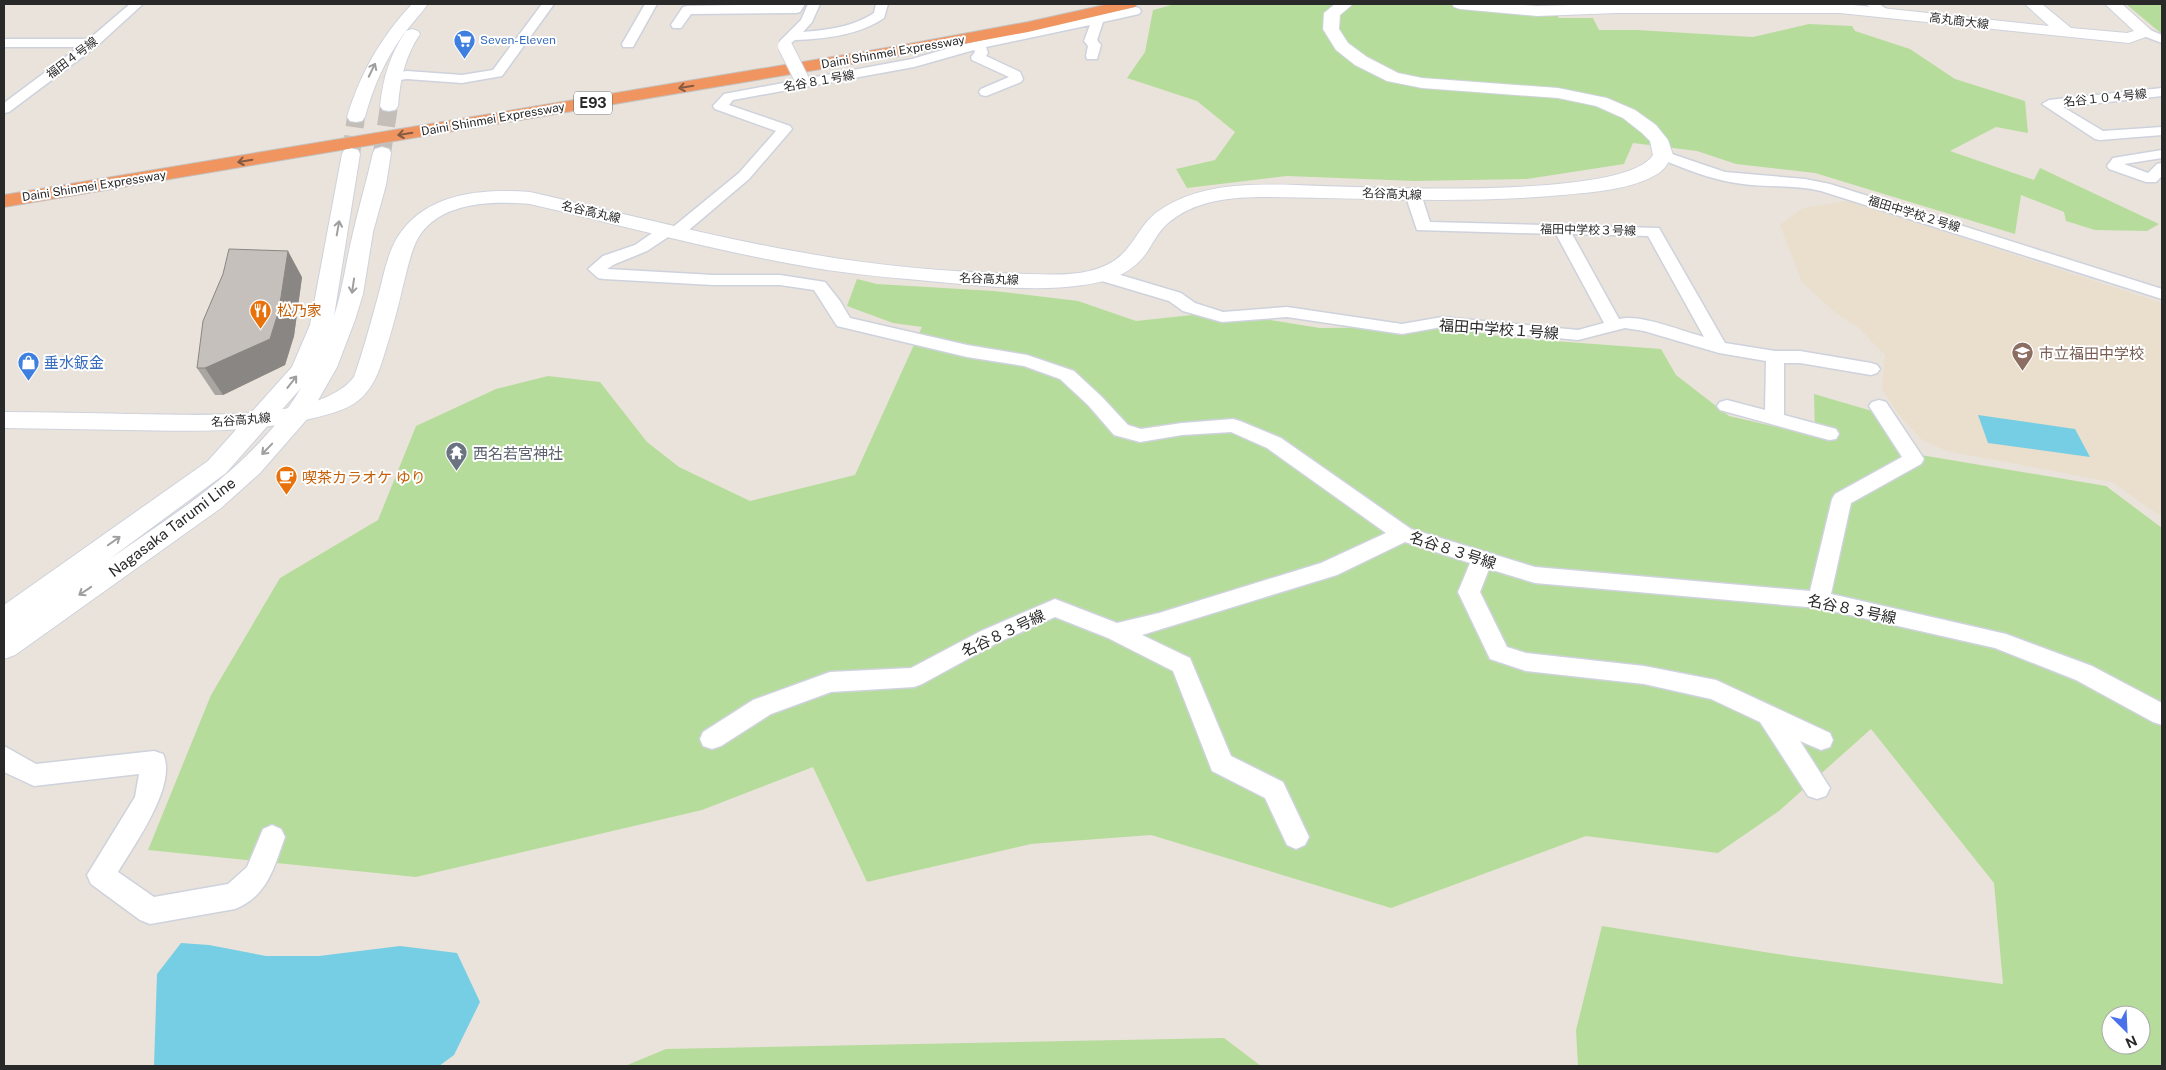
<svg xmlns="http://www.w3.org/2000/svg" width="2166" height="1070" font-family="'Public Sans','Noto Sans JP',sans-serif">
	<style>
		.education { fill: #eadecc }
		.green { fill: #b6dc9c; fill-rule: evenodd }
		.water { fill: #76cee4 }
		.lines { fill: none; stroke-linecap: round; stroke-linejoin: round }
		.secondary-tunnel { stroke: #c3beb7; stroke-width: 18; stroke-dasharray: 18 9; stroke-linecap: butt }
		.minor-casing { stroke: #ced2dc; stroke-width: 3 }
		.tertiary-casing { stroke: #ced2dc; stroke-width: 2 }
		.secondary-casing { stroke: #ced2dc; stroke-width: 2 }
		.motorway-casing { stroke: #c3c3c3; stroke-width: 2 }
		.minor { fill: #fff; fill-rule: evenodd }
		.tertiary { fill: #fff; fill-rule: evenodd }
		.secondary { fill: #fff; fill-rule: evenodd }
		.motorway { fill: #f19560; fill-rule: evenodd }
		.minor-bridge-casing { stroke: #ced2dc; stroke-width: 16; stroke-linecap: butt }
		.minor-bridge { stroke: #fff; stroke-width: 14 }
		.wall { fill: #a9a5a1 }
		.shaded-wall { fill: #8a8683 }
		.building { fill: #c5c0bb; stroke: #8a8683 }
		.oneway { stroke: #9f9f9f }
		.oneway2 { stroke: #835a42 }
		.labels { text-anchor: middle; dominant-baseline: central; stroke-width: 4; stroke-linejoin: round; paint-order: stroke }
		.far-street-label { font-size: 12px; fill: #292929; stroke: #fff }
		.far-shop-label { font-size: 12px; fill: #366cbe; stroke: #fff; text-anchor: start }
		.shield { fill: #fff; stroke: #696969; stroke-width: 1 }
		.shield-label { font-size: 14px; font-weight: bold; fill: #292929 }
		.food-label { font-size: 15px; fill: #c56008; stroke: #fff; text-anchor: start }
		.street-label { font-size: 15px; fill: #292929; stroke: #fff }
		.education-label { font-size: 15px; fill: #785e54; stroke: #fff; text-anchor: start }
		.shop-label { font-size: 15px; fill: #366cbe; stroke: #fff; text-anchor: start }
		.worship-label { font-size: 15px; fill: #5b616d; stroke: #fff; text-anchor: start }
	</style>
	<rect width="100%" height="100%" fill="#eae3db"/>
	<polygon class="education" points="1848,201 2162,303 2162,517 2112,482 1947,451 1922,440 1900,416 1882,389 1885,355 1858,327 1837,314 1802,282 1780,225 1803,208"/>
	<g class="green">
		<polygon points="1175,4 1563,4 1558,18 1593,18 1599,30 1637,30 1753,37 1809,24 1852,26 1855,31 1910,49 1955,79 2025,101 2028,133 1996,127 1950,151 2034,180 2040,168 2159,224 2147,231 2095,230 2066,221 2064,212 2021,195 2015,234 1815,173 1736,164 1697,151 1633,143 1624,164 1527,179 1415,181 1287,176 1187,188 1176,169 1215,160 1235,132 1197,101 1127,78 1145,52 1153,10"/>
		<polygon points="2126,4 2162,4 2162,34"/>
		<path d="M857 279 877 284 994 291 1078 301 1136 321 1220 312 1320 328 1440 327 1513 338 1661 349 1676 375 1729 416 1815 436 1814 394 1872 411 1897 451 2106 486 2162 528V1066H1578L1576 1030 1602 926 1790 956 2003 984 1994 883 1871 729 1779 811 1718 853 1586 836 1391 908 1151 835 1031 844 867 882 813 767 702 810 416 877 148 850 211 695 280 578 378 520 416 426 496 389 548 376 600 382 647 442 679 467 750 501 855 475 922 327 893 323 847 306ZM2111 1015H2141V1045H2111Z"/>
		<polygon points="1224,1038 1261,1066 625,1066 666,1049"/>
	</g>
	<g class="water">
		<polygon points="1978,415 2075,429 2090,457 1988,443"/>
		<polygon points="181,943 209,945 266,956 319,956 400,946 457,953 480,1002 454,1055 439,1066 154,1066 157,974"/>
	</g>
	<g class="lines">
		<g class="secondary-tunnel">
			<polyline points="382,153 389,106"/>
			<polyline points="351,154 356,117"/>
		</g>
		<defs>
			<g id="minor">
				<polygon points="130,4 143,4 97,46 9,112 4,113 4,103 79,47 4,47 4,39 89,39"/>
				<polygon points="542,4 554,4 502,76 462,83 407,79 392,81 385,77 387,74 407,71 462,75 493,70"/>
				<polygon points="645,4 657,4 633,47 623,47 622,44"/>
				<polygon points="793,4 805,4 800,12 796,13 691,14 681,28 673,28 671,25 683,7 687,6"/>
				<path d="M808 4H820L812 22 803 32C827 30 853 27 874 13L876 4H888L884 18C859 35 825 39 795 40L790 44H782L780 41 801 20Z"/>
				<polygon points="1865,4 1879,4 1891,12 1885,16"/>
				<polygon points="1135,7 1139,8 1141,11 1139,14 1103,22 1097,40 1101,45 1097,59 1087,59 1086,56 1088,46 1084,41 1090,25 986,47 988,53 986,56 1020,72 1023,79 1021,82 986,96 981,95 979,92 981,89 1009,77 972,60 971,57 975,52 974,50 914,67 733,100 729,105 790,126 792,129 749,179 683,235 677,237 671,235 647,251 615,264 607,269 713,275 780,275 825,282 840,301 850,318 967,345 1027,355 1074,371 1102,397 1128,425 1141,429 1182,423 1233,419 1240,421 1281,438 1411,529 1535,567 1810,591 1832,499 1835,494 1902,457 1869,406 1872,402 1879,400 1886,402 1924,459 1921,464 1851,503 1831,594 2006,634 2092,666 2162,703 2162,725 2153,722 2076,680 1995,648 1819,608 1535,583 1489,569 1480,592 1507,647 1526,653 1644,666 1716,680 1830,733 1833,740 1830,747 1821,750 1800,741 1830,788 1826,796 1817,799 1808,796 1760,722 1711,699 1644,684 1526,671 1490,659 1458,592 1470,563 1405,542 1337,575 1142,635 1190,658 1231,756 1283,782 1309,837 1305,845 1296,849 1287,845 1265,798 1212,771 1173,671 1108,638 1055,617 997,643 922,684 914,687 831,692 771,714 721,746 712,749 703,746 700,739 703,732 753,700 830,672 911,668 981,631 1055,599 1117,623 1159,613 1321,563 1386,533 1267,448 1231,432 1182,435 1140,442 1114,435 1088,405 1060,379 1024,366 967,357 837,326 814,290 780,285 713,285 604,279 598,278 588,269 603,256 635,245 661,227 667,225 673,227 739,173 776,131 715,109 713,106 724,94 912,59 956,46"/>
				<polygon points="2145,28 2162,35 2162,43 2141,35 2139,32"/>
				<polygon points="2162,88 2162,96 2063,107 2103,131 2162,127 2162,135 2100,140 2095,139 2042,104 2049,100"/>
				<polygon points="2162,150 2162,158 2124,164 2148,173 2157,164 2162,163 2162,176 2156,182 2146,182 2109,169 2107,166 2113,158"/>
				<path d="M1663 151 1725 172 1805 179 1830 184 2162 289V299L1821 191C1793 184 1764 188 1736 183 1709 179 1683 168 1658 158L1656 155 1658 152Z"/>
				<path d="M1413 189 1418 191 1421 194 1430 222 1659 228 1725 343 1775 351H1800L1871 363 1877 365 1880 369 1877 373 1871 375 1800 363H1784V415L1836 429 1839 434 1836 439 1829 440 1720 410 1717 406 1720 402 1727 400 1765 410 1766 361 1719 353 1644 331 1625 328 1578 340 1442 327 1402 334 1287 317 1222 322 1183 311 1169 301 1095 279 1093 275 1095 271H1107L1181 293 1195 303 1223 312 1287 307 1402 324 1442 317 1578 330 1604 323 1556 234 1417 230 1405 194 1408 191ZM1572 234 1648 236 1704 337C1681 331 1641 314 1619 319Z"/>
				<path d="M4 746 36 764 154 751 163 754C178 785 134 845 118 872L154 897 228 884 247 867 263 829 272 825 281 829 285 837C274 867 268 896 235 909L150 924 140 920 91 884 87 875 135 797 139 774 34 786 4 772Z"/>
			</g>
			<g id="tertiary">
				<path d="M1335 4H1353L1340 15 1339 29 1348 43 1367 57 1398 73 1422 78 1558 88 1607 98 1635 110 1656 125 1668 140 1673 155C1669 161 1665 169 1659 173 1632 190 1593 192 1563 195 1464 204 1365 198 1266 197 1231 197 1194 200 1167 224 1158 232 1153 243 1147 252 1132 274 1108 282 1083 285 1036 292 986 286 939 282 898 278 856 275 815 268 719 252 625 226 530 204 493 201 438 201 417 240 410 254 407 271 403 286 398 308 392 330 385 352 379 372 373 390 355 403 341 412 322 416 305 420 246 433 189 431 128 430 87 429 45 429 4 428V412C46 412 88 413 130 414 185 414 318 424 354 377 363 351 370 326 377 300 383 280 386 257 397 238 424 193 482 188 530 192 621 213 713 237 805 253 876 266 955 273 1028 274 1063 275 1107 278 1130 245 1140 232 1146 219 1160 210 1201 183 1250 184 1297 185 1355 187 1625 201 1653 155L1650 141 1642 133 1623 118 1596 106 1558 98 1422 88 1387 81 1355 65 1336 50 1323 29 1324 13Z"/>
				<polygon points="1452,4 1509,4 1537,6 1604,4 1844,4 2049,26 2025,4 2042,4 2071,28 2127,33 2134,31 2105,4 2122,4 2153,32 2151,35 2129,43 1840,13 1617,13 1537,16 1460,9 1454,7"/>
			</g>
			<g id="secondary">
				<path d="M412 4H428C420 15 411 24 403 35 385 60 373 87 365 117L362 121 356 122 350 121 347 117C360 74 381 37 412 4Z"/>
				<path d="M412 29 418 31 420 34C405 56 400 80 398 106L395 110 389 111 383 110 380 106C383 78 390 54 406 31Z"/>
				<path d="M382 147 389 149 391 153 386 185 373 232 363 294 355 320 337 367 308 418 260 473 221 508 15 655 4 659V605L208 461 292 367 310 325 342 154 344 150 351 148 358 150 360 154 334 316C343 289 346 261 353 233 359 206 367 180 373 153L375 149ZM301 388C256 464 179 511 108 560L226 473Z"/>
			</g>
			<polygon id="motorway" points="1109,4 1137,4 1135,7 1028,32 898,56 4,207 4,195 898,46 1028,22"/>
		</defs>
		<use href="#minor" class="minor-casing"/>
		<use href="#tertiary" class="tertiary-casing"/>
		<use href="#secondary" class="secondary-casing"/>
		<use href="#motorway" class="motorway-casing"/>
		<use href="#minor" class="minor"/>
		<use href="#tertiary" class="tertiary"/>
		<use href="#secondary" class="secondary"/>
		<use href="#motorway" class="motorway"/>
		<defs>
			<polyline id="minor-bridge" points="785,46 802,80"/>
		</defs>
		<use href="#minor-bridge" class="minor-bridge-casing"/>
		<use href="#minor-bridge" class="minor-bridge"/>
	</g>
	<polygon class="wall" points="223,274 302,277 294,336 285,365 223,395 215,395 197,368"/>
	<polygon class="shaded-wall" points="288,251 302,277 294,336 285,365 223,395 205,368"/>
	<polygon class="building" points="229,249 288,251 279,310 270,339 205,368 197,368 203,321 223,274"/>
	<defs><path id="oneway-shaft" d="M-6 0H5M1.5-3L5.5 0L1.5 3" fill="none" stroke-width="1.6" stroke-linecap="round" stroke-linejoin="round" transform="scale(1.25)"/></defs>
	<g class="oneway">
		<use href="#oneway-shaft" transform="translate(372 70) rotate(-64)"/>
		<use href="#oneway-shaft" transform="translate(338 228) rotate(-80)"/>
		<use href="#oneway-shaft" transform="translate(353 286) rotate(98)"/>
		<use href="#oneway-shaft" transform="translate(292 382) rotate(-52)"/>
		<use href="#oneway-shaft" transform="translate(267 449) rotate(134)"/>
		<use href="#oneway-shaft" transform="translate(114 541) rotate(-35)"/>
		<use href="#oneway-shaft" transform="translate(85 591) rotate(146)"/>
	</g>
	<g class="oneway2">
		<use href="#oneway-shaft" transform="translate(686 87) rotate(170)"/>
		<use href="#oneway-shaft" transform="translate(405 134) rotate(171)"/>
		<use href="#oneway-shaft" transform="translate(245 161) rotate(171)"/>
	</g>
	<defs>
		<symbol id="supermarket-pin" viewBox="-11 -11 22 30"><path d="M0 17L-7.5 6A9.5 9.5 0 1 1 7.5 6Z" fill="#3f7fe0" stroke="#fff"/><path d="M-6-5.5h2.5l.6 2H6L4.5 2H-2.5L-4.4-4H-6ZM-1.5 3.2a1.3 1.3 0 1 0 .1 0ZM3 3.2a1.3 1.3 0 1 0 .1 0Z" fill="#fff"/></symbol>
		<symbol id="restaurant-pin" viewBox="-11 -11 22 30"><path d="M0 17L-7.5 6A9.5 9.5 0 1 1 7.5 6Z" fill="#e8710a" stroke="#fff"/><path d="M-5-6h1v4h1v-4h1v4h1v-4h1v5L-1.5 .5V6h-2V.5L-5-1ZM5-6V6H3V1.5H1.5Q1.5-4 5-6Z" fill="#fff"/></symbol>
		<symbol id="school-pin" viewBox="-11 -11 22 30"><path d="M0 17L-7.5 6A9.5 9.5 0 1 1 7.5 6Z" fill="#8d6e63" stroke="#fff"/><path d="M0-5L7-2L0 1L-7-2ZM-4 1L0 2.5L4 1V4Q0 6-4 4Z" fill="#fff"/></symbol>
		<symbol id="shop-pin" viewBox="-11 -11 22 30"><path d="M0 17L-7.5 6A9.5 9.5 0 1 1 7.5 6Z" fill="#3f7fe0" stroke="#fff"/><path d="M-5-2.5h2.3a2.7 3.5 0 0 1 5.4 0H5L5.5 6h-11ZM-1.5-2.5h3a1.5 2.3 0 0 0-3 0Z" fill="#fff"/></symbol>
		<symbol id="temple-pin" viewBox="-11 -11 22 30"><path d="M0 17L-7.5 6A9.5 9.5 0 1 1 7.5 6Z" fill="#6b7280" stroke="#fff"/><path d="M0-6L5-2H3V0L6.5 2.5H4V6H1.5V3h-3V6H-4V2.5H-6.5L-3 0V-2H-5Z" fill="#fff"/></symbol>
		<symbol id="cafe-pin" viewBox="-11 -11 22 30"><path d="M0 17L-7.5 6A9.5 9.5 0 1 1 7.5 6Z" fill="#e8710a" stroke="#fff"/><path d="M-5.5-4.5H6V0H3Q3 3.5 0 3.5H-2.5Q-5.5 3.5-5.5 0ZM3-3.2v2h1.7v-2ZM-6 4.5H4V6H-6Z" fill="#fff"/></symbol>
	</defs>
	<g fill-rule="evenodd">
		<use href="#supermarket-pin" x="452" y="28" width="25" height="34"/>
		<use href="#restaurant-pin" x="248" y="298" width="25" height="34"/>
		<use href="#school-pin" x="2010" y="340" width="25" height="34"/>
		<use href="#shop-pin" x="16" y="350" width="25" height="34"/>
		<use href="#temple-pin" x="444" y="440" width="25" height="34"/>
		<use href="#cafe-pin" x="274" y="464" width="25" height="34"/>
	</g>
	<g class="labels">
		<g class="far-street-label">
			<text transform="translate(1959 21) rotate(7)">高丸商大線</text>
			<text transform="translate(893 52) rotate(-10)">Daini Shinmei Expressway</text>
			<text transform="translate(72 58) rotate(-37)">福田４号線</text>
			<text transform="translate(819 81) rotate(-10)">名谷８１号線</text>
			<text transform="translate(2105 98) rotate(-6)">名谷１０４号線</text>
			<text transform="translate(493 119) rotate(-10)">Daini Shinmei Expressway</text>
			<text transform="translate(94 186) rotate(-9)">Daini Shinmei Expressway</text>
			<text transform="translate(1392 194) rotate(2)">名谷高丸線</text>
			<text transform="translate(591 212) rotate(13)">名谷高丸線</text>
			<text transform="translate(1914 214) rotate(17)">福田中学校２号線</text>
			<text transform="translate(1588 230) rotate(1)">福田中学校３号線</text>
			<text transform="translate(989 279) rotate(2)">名谷高丸線</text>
			<text transform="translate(241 420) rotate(-5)">名谷高丸線</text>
		</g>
		<g class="far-shop-label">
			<text x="480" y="40">Seven-Eleven</text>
		</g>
		<rect class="shield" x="574" y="91.5" width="38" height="23" rx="4"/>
		<g class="shield-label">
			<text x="593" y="103">E93</text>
		</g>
		<g class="food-label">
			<text x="277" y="310">松乃家</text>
			<text x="302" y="477">喫茶カラオケ ゆり</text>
		</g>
		<g class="street-label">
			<text transform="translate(1499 329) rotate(4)">福田中学校１号線</text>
			<text transform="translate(172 527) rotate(-37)">Nagasaka Tarumi Line</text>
			<text transform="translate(1453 550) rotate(18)">名谷８３号線</text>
			<text transform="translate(1852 609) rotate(12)">名谷８３号線</text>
			<text transform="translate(1003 633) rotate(-25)">名谷８３号線</text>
		</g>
		<g class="education-label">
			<text x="2039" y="353">市立福田中学校</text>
		</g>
		<g class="shop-label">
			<text x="44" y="362">垂水鈑金</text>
		</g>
		<g class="worship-label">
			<text x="473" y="453">西名若宮神社</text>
		</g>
	</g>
	<rect width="2166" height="1070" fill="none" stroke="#292929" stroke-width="10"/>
	<g transform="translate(2126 1030) rotate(156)"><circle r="24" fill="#ffffff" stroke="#a9a9a9"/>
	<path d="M0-4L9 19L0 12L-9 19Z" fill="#4871eb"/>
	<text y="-8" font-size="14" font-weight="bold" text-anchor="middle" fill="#292929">N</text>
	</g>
</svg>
